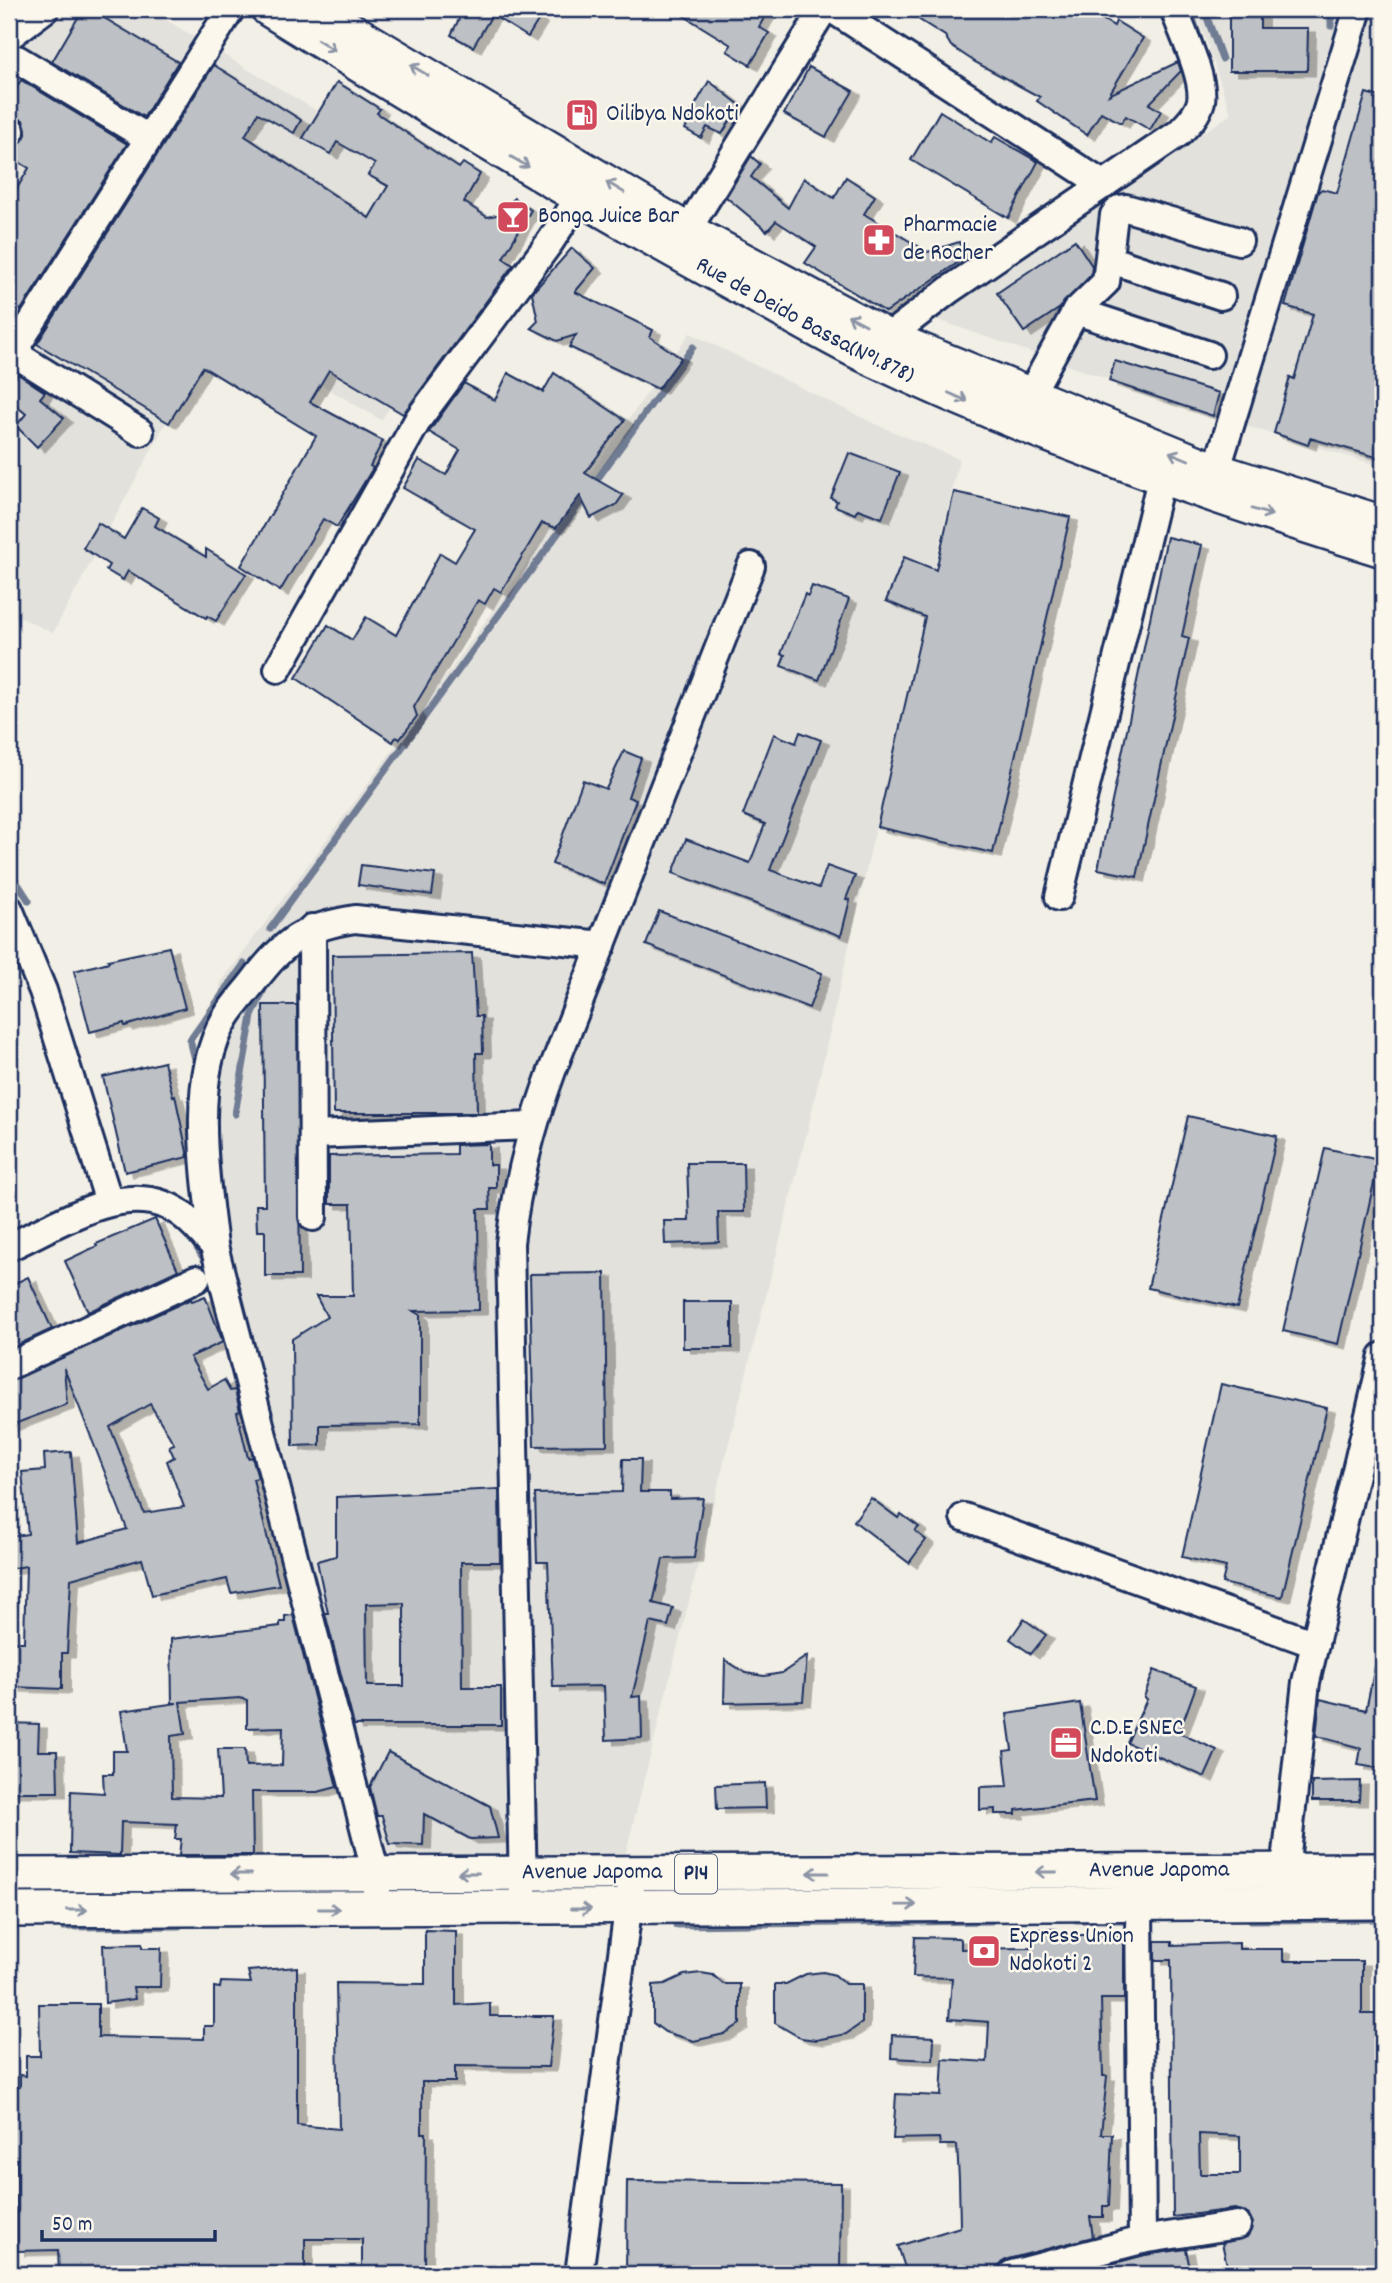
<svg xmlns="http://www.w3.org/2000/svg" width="1392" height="2283" font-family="Dekko,sans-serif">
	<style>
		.built { fill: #e2e1dc }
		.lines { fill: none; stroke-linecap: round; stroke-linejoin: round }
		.stream { stroke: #707b93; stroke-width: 7 }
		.building { fill: #bdc0c4; stroke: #1b2f5e; stroke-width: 2; fill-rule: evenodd; filter: url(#shadow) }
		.minor-casing { stroke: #1b2f5e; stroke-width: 32 }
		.major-casing { stroke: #1b2f5e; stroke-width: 38 }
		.minor { stroke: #fbf7ec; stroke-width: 26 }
		.major { stroke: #fbf7ec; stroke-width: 33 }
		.oneway { stroke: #8b93a5 }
		.labels { text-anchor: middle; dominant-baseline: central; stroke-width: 5; stroke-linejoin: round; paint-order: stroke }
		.shield { fill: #fbf7ec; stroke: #5e6b89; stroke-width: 2 }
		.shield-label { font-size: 23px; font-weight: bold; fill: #1b2f5e }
		.poi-label { font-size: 24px; fill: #1b2f5e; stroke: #fbf7ec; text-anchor: start }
		.street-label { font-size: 24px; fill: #1b2f5e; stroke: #fbf7ec }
	</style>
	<defs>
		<filter id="shadow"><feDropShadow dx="8" dy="4.5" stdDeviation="0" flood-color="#0004"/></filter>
	</defs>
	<rect width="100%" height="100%" fill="#f2efe6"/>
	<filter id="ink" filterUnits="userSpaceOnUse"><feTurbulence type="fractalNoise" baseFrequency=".0143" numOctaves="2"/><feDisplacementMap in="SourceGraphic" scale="14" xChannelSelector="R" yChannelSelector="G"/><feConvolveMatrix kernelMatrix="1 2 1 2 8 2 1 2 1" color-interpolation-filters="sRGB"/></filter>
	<g filter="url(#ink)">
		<g class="built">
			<polygon points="9,9 148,9 519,233 381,420 219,324 53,633 9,612"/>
			<polygon points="1195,9 1383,9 1383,467 1226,420 929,317 1231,114"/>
			<polygon points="690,333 877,425 959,459 808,1128 625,1856 373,1864 210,1175 220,984 414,721"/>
		</g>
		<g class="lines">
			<g class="stream">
				<polyline points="1190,9 1201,43"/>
				<polyline points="1204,9 1222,59"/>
				<polyline points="1331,26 1331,9"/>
				<polyline points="593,485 693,347"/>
				<polyline points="9,870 29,901"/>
				<polyline points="270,929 586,495"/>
				<polyline points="198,1071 190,1040 244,964"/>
				<polyline points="235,1114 252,1016 265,987"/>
				<polyline points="192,1240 208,1266"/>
				<polyline points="1076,1920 1132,1920"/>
				<polyline points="1251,1920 1383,1919"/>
				<polyline points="676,1925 991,1921"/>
				<polyline points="63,1927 179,1926"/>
			</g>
		</g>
		<g class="building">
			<polygon points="83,9 89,9 178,62 144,117 52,62"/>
			<polygon points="464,9 523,9 539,19 528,37 492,15 473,47 451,35"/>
			<polygon points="673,9 769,9 759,27 769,33 750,65 727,51 731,45"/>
			<polygon points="902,9 1085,9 1114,26 1116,21 1143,38 1109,95 1178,62 1181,71 1149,104 1161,111 1150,130 1126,116 1121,123 1101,112 1087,135 1037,101 1040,97 975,62 951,46 945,36"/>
			<polygon points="1229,9 1260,9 1260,28 1308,28 1307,71 1229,71"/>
			<polygon points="214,65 301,120 294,133 258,113 245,136 369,218 388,186 368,175 375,164 337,142 330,154 303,138 337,82 380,109 377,113 459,168 463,163 480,174 464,202 487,217 501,214 514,198 531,210 503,258 513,265 403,414 329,370 310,402 383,441 370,466 373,468 337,527 323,519 280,591 241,566 316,436 203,367 169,423 37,344"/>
			<polygon points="809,67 853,91 826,137 784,114"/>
			<polygon points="21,80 127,144 21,310 9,303 9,202 29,168 9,156 9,148 20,144 26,134 23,120 9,116 9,100"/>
			<polygon points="709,81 740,105 722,134 707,127 701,138 685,129 691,118 689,116"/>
			<polygon points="1366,93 1383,98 1383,459 1310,438 1308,445 1274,433 1290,377 1294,379 1313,314 1285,306 1318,192 1322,189 1337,193"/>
			<polygon points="940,111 991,143 995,137 1038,162 1008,218 911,160"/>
			<polygon points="751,156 760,164 751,177 788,208 804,178 834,198 846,177 875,196 864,214 928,252 959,242 966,257 886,312 805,263 816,247 776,221 767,231 726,197"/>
			<polygon points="1075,240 1092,266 1091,275 1060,308 1024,332 997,293"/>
			<polygon points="572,248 595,268 575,292 653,330 650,337 681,358 658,389 569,347 576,335 557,341 531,328 538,321 532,293"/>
			<polygon points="1115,361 1219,393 1213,416 1109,381"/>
			<polygon points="508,373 543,392 554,373 625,420 585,473 623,495 616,505 591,518 580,496 556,528 542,523 501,592 494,588 485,604 478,600 414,707 417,716 400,739 396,737 393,742 296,678 328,625 352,640 366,617 396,635 440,553 455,562 475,529 403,488 419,460 446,475 460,450 429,432 464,383 495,400"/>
			<polygon points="18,374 45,392 40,398 64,418 37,447 16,426 26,414 9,400 9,385"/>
			<polygon points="849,453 900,472 882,518 858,509 855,514 835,506 837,501 831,498"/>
			<polygon points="954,492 1070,517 993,853 877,827 925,617 886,601 904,557 936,570"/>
			<polygon points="142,508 159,518 155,526 206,557 206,549 246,574 216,621 207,616 206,618 128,571 123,580 106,570 109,565 83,548 98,523 124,539"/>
			<polygon points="1167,537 1202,545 1182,636 1189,638 1137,877 1098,869"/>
			<polygon points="812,586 849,599 819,680 781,666 785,655 781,654 788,635 805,594 808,596"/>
			<polygon points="800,732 821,740 770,870 819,888 827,866 855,876 846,899 850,900 841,936 673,873 686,839 750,863 765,824 743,815 774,734 796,743"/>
			<polygon points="624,751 641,758 628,797 636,800 604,884 552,864 583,780 606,789"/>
			<polygon points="361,865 435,874 432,895 358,885"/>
			<polygon points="659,911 822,973 809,1008 646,945"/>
			<polygon points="169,947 185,1008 125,1026 124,1023 90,1032 74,971 109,962 108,960"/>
			<polygon points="472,953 476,1016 482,1016 483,1053 476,1053 477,1113 334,1113 332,955"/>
			<polygon points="263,1005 297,1005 300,1276 265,1276 265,1231 257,1231 256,1205 265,1205"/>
			<polygon points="164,1062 173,1096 175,1095 188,1157 125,1172 103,1077"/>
			<polygon points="1188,1116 1277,1136 1237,1308 1148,1288"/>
			<polygon points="489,1144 489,1165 496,1165 496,1188 489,1188 490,1209 478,1209 479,1310 413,1311 420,1315 420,1424 320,1425 320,1445 293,1446 292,1339 327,1317 316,1296 353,1296 351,1204 329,1204 329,1156 456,1154 456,1145"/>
			<polygon points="1325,1148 1379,1160 1338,1344 1283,1331"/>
			<polygon points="687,1163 743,1163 744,1212 718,1212 719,1242 665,1244 664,1221 689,1221"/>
			<polygon points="155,1219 178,1270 88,1312 65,1261 97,1246 96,1244"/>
			<polygon points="605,1273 607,1445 534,1446 530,1274"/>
			<polygon points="28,1277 52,1329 9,1349 9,1286"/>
			<path d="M205 1296 223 1342 190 1357 208 1389 224 1380 230 1391 235 1390 240 1411 237 1412 248 1458 252 1457 258 1478 253 1479 279 1585 231 1593 227 1579 152 1595 142 1559 71 1579 67 1653H62V1689L12 1687 13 1642H24L26 1566 9 1569V1537L28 1534 22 1472 45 1470 44 1454 71 1452 78 1543 127 1529 64 1368 67 1404 9 1426V1382L191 1299 192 1301ZM150 1404 174 1444 169 1446 174 1457 167 1461 184 1507 144 1513 110 1427Z"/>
			<rect x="683" y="1302" width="49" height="46"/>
			<polygon points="1221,1384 1327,1408 1282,1597 1222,1583 1226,1567 1182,1557"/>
			<polygon points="623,1459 641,1459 640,1492 670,1492 670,1499 703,1498 694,1558 663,1559 653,1603 673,1608 668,1626 650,1622 632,1697 641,1696 642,1738 606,1740 604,1686 553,1687 548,1562 537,1562 535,1494 622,1492"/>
			<path d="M499 1489 500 1562H461L462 1687H501V1725H354L325 1613H328L317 1561 336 1556V1497ZM404 1603V1686H367L366 1604Z"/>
			<polygon points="871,1498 898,1518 901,1514 919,1527 915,1531 926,1540 909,1563 854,1521"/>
			<path d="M293 1615 337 1787 318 1792H252L253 1855H179L181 1839H175L177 1824 121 1822 120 1855 70 1853 71 1791 104 1793 103 1774H113V1751H127L121 1711 177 1703H172L171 1639 280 1626V1622H285V1616ZM240 1698 247 1700V1728L283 1727 282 1765 246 1766 245 1749H218L221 1798 172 1797 171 1736 185 1734 180 1702Z"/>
			<polygon points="1024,1619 1046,1635 1031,1654 1010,1639"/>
			<polygon points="807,1656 803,1701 724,1703 725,1660 746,1673 764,1676 782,1673"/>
			<polygon points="1375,1666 1383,1667 1383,1769 1358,1765 1361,1748 1316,1736 1320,1699 1366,1710"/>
			<polygon points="1154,1670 1196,1686 1179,1733 1217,1750 1205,1777 1127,1743 1147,1699 1144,1697"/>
			<polygon points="1080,1703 1095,1801 1016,1810 1016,1814 995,1814 995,1809 980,1810 980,1787 1008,1786 1004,1751 1012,1750 1007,1714"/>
			<polygon points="9,1723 39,1724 38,1751 57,1751 58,1792 9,1792"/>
			<polygon points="388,1752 490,1806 498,1838 470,1839 424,1814 423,1845 390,1844 382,1816 377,1816 370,1787"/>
			<polygon points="1360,1781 1359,1801 1312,1801 1312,1782"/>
			<polygon points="765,1783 766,1808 717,1809 716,1785"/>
			<polygon points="1033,1929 1056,1929 1062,1935 1124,1935 1124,1999 1101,1999 1103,2076 1107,2076 1101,2134 1112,2134 1109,2206 1103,2206 1103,2217 1090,2217 1093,2237 1008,2259 1001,2263 997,2274 907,2274 898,2246 960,2227 959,2179 957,2145 940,2145 939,2138 893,2139 896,2094 941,2096 943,2059 987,2062 989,2022 949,2019 952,1978 913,1977 915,1937 958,1938 961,1940 961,1949 1031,1948"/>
			<polygon points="425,1930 456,1931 456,2005 490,2003 490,2016 554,2016 548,2067 455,2066 455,2082 422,2082 422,2133 426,2133 425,2274 362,2274 362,2239 305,2239 305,2274 59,2274 58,2250 17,2251 17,2159 9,2159 9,2087 20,2087 20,2075 26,2076 26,2056 40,2056 39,2004 98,2004 98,2037 204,2039 204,2026 214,2026 214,1987 220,1988 221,1982 251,1983 248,1971 297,1967 297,2125 339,2129 336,1983 425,1984"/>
			<path d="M1155 1941H1172V1945L1239 1943V1949H1283V1961H1362V2014H1378V2059H1383V2274H1229L1222 2243 1247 2237 1253 2223 1249 2215 1235 2209 1173 2217 1171 1960H1155ZM1199 2134 1240 2136V2174H1200Z"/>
			<polygon points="142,1944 142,1948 161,1948 160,1987 133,1987 135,1999 105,2003 103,1945"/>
			<polygon points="823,1972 835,1975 845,1984 862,1984 862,2023 846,2034 816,2040 801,2038 775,2023 775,1984 786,1984 806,1974"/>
			<polygon points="701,1973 713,1975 723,1984 740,1984 740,2024 724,2034 694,2041 665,2032 653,2023 653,1985 665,1984 684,1975"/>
			<polygon points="892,2035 934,2037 933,2060 891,2058"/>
			<polygon points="627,2181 841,2183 840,2274 626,2274"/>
			<polygon points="1186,2249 1191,2274 1073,2274 1145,2255"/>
		</g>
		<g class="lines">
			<defs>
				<g id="minor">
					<polyline points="832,9 1104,185"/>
					<polyline points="9,36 45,9"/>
					<polyline points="17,59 148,138"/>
					<polyline points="9,133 11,131"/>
					<polyline points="678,245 824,9"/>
					<polyline points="1111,260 1221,296"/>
					<polyline points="1076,311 1209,355"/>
					<path d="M888 337 949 290 1179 133C1188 124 1198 114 1201 101 1205 78 1182 32 1174 9"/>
					<polyline points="1030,395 1076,311 1106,282 1114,215 1119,209 1126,208 1239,241"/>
					<polyline points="140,432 20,357 18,344 231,9"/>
					<polyline points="1211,488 1358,9"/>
					<polyline points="278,669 419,418 550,242 580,196"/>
					<polyline points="1059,897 1161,479"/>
					<polyline points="9,909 43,991 109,1202"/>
					<polyline points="312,928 313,1217"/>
					<polyline points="313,1135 532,1126"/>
					<path d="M214 1246C206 1180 189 1080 225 1019 233 1005 245 993 254 981 285 940 304 927 355 919L602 945"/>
					<path d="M9 1247C54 1227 114 1185 165 1205 185 1212 200 1232 214 1246L376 1874 377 1892"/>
					<polyline points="9,1366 196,1279"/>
					<polyline points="964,1517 1315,1644"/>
					<polyline points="1285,1871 1306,1682 1383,1356"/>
					<path d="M523 1892 510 1243C517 1183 531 1128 552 1071L751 566"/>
					<polyline points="1139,1904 1142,2240"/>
					<polyline points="579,2274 631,1887"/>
					<polyline points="1012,2274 1142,2240 1237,2225"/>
				</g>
				<g id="major">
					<path id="s1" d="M268 9C422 104 577 199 736 285 780 309 823 335 868 357 1034 436 1208 496 1383 550"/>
					<polyline points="316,9 687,230 888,337 1216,470 1383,523"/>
					<path id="s2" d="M9 1875 1383 1870"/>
					<polyline points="9,1910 1383,1902"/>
				</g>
			</defs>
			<use href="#minor" class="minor-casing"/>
			<use href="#major" class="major-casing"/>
			<use href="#minor" class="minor"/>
			<use href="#major" class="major"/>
		</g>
		<defs><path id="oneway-shaft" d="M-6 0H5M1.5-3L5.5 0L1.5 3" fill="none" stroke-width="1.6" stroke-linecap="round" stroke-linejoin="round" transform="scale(1.75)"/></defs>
		<g class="oneway">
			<use href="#oneway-shaft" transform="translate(326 45) rotate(32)"/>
			<use href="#oneway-shaft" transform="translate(419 70) rotate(-149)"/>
			<use href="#oneway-shaft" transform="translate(520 162) rotate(30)"/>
			<use href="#oneway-shaft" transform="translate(615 187) rotate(-149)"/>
			<use href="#oneway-shaft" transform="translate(857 320) rotate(-152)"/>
			<use href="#oneway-shaft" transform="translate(958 397) rotate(24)"/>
			<use href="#oneway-shaft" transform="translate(1179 456) rotate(-158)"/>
			<use href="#oneway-shaft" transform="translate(1262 512) rotate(17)"/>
			<use href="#oneway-shaft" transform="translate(1046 1872) rotate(180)"/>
			<use href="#oneway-shaft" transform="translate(468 1873) rotate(180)"/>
			<use href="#oneway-shaft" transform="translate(818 1873) rotate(180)"/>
			<use href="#oneway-shaft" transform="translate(241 1874) rotate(180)"/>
			<use href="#oneway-shaft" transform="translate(906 1905) rotate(-1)"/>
			<use href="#oneway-shaft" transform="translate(329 1909)"/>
			<use href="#oneway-shaft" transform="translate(581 1909)"/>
			<use href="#oneway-shaft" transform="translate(77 1910)"/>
		</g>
	</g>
	<defs>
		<symbol id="fuel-square" viewBox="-11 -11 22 22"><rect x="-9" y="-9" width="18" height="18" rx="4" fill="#d1495b" stroke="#fbf7ec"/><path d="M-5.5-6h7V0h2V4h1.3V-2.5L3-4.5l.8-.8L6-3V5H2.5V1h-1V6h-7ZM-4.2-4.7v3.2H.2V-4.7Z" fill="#fff"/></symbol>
		<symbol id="bar-square" viewBox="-11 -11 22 22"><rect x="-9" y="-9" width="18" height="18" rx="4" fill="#d1495b" stroke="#fbf7ec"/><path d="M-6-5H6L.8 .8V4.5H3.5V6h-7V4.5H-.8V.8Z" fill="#fff"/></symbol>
		<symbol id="pharmacy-square" viewBox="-11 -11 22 22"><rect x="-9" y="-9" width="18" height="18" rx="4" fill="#d1495b" stroke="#fbf7ec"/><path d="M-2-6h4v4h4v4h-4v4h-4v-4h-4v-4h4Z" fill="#fff"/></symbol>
		<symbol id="office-square" viewBox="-11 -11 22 22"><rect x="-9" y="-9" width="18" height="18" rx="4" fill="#d1495b" stroke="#fbf7ec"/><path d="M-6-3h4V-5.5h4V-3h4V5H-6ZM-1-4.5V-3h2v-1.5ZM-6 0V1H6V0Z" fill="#fff"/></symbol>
		<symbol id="bank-square" viewBox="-11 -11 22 22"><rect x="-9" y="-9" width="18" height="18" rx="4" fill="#d1495b" stroke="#fbf7ec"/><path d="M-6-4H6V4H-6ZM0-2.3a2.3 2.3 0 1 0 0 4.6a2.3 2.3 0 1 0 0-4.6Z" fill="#fff"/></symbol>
	</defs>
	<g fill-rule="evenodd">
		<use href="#fuel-square" x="563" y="96" width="38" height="38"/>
		<use href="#bar-square" x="494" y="198" width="38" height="38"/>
		<use href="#pharmacy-square" x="860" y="221" width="38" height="38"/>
		<use href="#office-square" x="1047" y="1724" width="38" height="38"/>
		<use href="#bank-square" x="965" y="1932" width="38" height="38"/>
	</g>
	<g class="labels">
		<rect class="shield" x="675" y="1854.5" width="42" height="39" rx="5"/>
		<g class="shield-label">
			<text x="696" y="1874">P14</text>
		</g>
		<g class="poi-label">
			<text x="606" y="115">Oilibya Ndokoti</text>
			<text x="538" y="217">Bonga Juice Bar</text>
			<text x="903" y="226">Pharmacie<tspan x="903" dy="28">de Rocher</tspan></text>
			<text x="1090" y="1729">C.D.E SNEC<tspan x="1090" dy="28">Ndokoti</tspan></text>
			<text x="1009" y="1937">Express Union<tspan x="1009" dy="28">Ndokoti 2</tspan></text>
		</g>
		<g class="street-label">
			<text stroke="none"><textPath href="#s1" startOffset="621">Rue de Deido Bassa(N°1.878)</textPath></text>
			<text stroke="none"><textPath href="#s2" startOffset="1150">Avenue Japoma</textPath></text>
			<text stroke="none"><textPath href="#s2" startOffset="583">Avenue Japoma</textPath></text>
		</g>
	</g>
	<rect width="1392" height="2283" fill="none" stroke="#fbf7ec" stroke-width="35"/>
	<rect x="18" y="18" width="1357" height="2248" fill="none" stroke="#1b2f5e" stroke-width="2.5" filter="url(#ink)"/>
	<path d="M42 2230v10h173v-10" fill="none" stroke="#1b2f5e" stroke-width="3.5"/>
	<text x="52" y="2230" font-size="21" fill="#1b2f5e" stroke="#fbf7ec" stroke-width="5" paint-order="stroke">50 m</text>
</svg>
